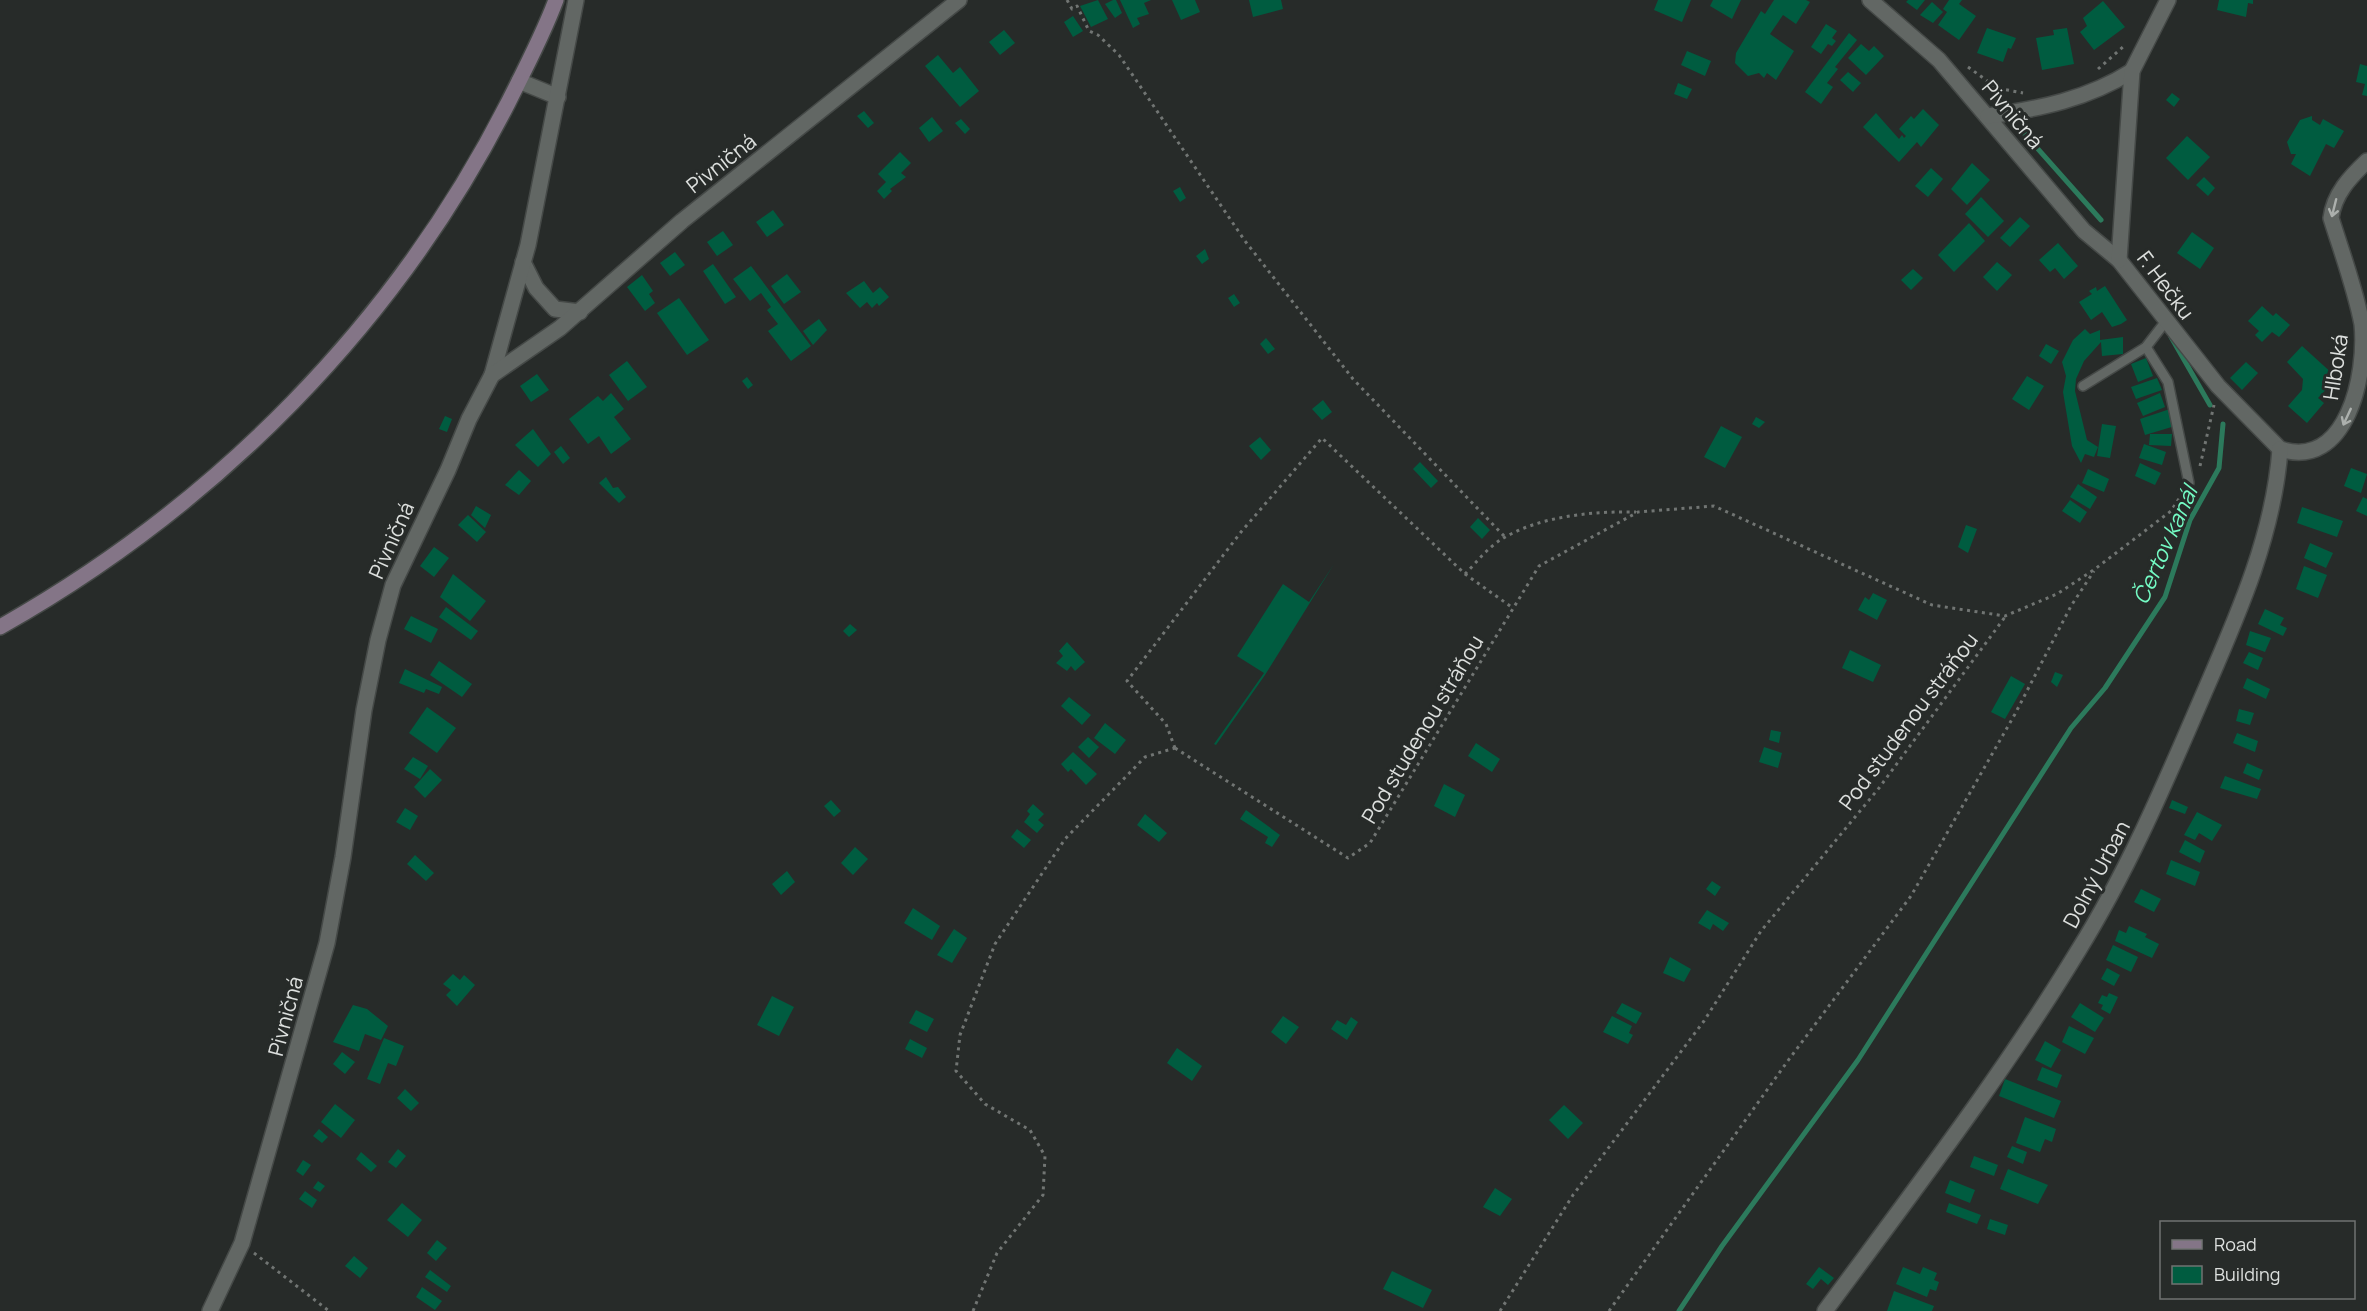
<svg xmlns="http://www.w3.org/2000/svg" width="2367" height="1311" font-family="Manrope,sans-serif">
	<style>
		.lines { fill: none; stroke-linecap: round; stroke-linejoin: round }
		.stream { stroke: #2c7a5c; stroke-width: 5 }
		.building { fill: #005c40 }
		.lane-casing { stroke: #454947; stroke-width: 12 }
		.street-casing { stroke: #454947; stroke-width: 18 }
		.secondary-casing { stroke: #454947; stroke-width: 18 }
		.path { stroke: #717573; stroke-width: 3; stroke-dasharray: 3 4.5; stroke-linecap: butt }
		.lane { stroke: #626764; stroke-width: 9 }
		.street { stroke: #626764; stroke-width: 15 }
		.secondary { stroke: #847587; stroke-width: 15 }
		.oneway { stroke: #acb0ad }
		.labels { text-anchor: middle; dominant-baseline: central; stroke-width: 6; stroke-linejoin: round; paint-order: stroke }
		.street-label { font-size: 21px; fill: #dde0de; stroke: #272b29 }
		.water-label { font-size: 22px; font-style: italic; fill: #74fbc4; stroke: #272b29 }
	</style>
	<rect width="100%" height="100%" fill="#272b29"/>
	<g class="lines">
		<g class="stream">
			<polyline points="2023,132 2101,220"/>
			<polyline points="2171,337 2210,405"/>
			<polyline points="1679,1311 1722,1246 1858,1060 2071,728 2105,688 2165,597 2190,520 2219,468 2223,424"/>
		</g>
	</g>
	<g class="building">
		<polygon points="1098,0 1108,19 1091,27 1080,6"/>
		<polygon points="1113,0 1116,0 1122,13 1115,18 1105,4"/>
		<polygon points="1120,0 1151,0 1144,3 1149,14 1137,18 1140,24 1133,28"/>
		<polygon points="1172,0 1195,0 1200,12 1181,20"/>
		<polygon points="1249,0 1281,0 1283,9 1253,17"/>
		<polygon points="1658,0 1691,0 1682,22 1654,10"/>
		<polygon points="1713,0 1741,0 1732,19 1710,6"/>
		<polygon points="1774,0 1806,0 1810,2 1796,24 1783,15 1770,34 1794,51 1776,80 1767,73 1764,78 1759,73 1748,76 1735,63 1736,53 1761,11 1765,14"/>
		<polygon points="1908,0 1925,0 1917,10 1906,2"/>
		<polygon points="1949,0 1962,0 1959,4 1976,16 1959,40 1938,25 1947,12 1943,9"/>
		<polygon points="2219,0 2253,0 2253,4 2248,3 2246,17 2217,10"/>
		<polygon points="2103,1 2125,27 2094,50 2080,32 2087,26 2083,18"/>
		<polygon points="1932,2 1943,12 1933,23 1920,15"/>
		<polygon points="1073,16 1083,31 1073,37 1064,22"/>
		<polygon points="1826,24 1837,31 1832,38 1836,41 1832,46 1828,44 1821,54 1811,47"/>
		<polygon points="1987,28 2016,38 2011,49 2008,48 2003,62 1977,53"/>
		<polygon points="2067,28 2074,64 2042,70 2036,38 2054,35 2053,30"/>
		<polygon points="1004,30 1015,43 1000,55 989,42"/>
		<polygon points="1849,33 1857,40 1835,67 1838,69 1827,83 1833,87 1821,104 1805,92"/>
		<polygon points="1861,44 1869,51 1874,46 1884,56 1866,75 1848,58"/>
		<polygon points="1687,51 1711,61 1705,76 1681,65"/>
		<polygon points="938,55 953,73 960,67 979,91 960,107 925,66"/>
		<polygon points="2360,64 2367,66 2367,96 2362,95 2365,84 2356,82"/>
		<polygon points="1848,72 1861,83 1853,92 1840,80"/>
		<polygon points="1678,83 1692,89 1687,99 1674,94"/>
		<polygon points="2172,93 2180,99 2174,107 2166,100"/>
		<polygon points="1923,109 1939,125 1921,147 1917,142 1899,162 1863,127 1876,113 1899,139 1902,135 1904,138 1906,136 1899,129 1911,116 1914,119"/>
		<polygon points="864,111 874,123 868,128 857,116"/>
		<polygon points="2312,116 2312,120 2320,125 2323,119 2344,131 2334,148 2326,144 2310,176 2291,164 2296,154 2291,154 2287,142 2300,120"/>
		<polygon points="932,117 943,131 929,142 919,128"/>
		<polygon points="961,119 970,129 965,134 955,123"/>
		<polygon points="2187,136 2210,157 2188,180 2166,158"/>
		<polygon points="900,152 911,163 901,173 906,177 890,189 892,191 884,199 877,191 886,182 878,174"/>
		<polygon points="1972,163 1990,180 1967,205 1951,189"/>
		<polygon points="1931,168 1943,179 1928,197 1915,186"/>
		<polygon points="2204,177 2215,188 2208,196 2196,185"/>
		<polygon points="1180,187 1186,198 1180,202 1173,191"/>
		<polygon points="1981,197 2004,221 1988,237 1965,214"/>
		<polygon points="773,210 784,225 767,237 756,222"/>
		<polygon points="2020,217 2030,226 2010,247 2000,238"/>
		<polygon points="1969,223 1985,241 1954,272 1938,255"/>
		<polygon points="723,231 733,245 717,256 707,242"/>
		<polygon points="2192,232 2214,248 2200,269 2177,253"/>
		<polygon points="2058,243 2078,266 2064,279 2055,268 2050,272 2039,260"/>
		<polygon points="1205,249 1209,259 1202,264 1196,256"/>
		<polygon points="675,252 685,265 670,276 660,263"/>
		<polygon points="1997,262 2012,275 1997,291 1983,277"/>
		<polygon points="713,264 736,297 725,304 703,271"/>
		<polygon points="751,266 811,346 791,361 768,331 778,324 767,310 771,307 761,293 750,301 733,279"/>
		<polygon points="1913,269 1923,278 1911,290 1901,280"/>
		<polygon points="787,274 801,292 784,304 771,286"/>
		<polygon points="642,275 653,291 649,294 655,303 645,311 627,287"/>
		<polygon points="864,281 873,293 880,287 889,297 879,306 877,303 872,308 867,302 860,308 846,293"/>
		<polygon points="2105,286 2127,320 2121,324 2112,327 2102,312 2091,320 2079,302 2092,294 2089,291 2096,287 2097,291"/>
		<polygon points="1234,294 1240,303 1234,307 1228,298"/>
		<polygon points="679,298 709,340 687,355 657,313"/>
		<polygon points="2262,306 2273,316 2276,313 2290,325 2279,337 2272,332 2262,342 2255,335 2259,331 2248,321"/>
		<polygon points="819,319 827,330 813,345 803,331"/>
		<polygon points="2085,329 2090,334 2100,330 2100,340 2123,337 2123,354 2102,356 2101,342 2084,361 2076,379 2075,391 2087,440 2098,447 2094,457 2085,454 2081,463 2072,446 2063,392 2066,376 2062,362 2073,340"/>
		<polygon points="1266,338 1275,349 1268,354 1260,344"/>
		<polygon points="2046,344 2059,351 2051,364 2039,356"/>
		<polygon points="2302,346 2334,375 2333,382 2318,398 2324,403 2307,423 2288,406 2302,390 2303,379 2287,362"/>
		<polygon points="2146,358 2153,376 2138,382 2131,364"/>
		<polygon points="627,361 647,387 628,401 609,375"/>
		<polygon points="2246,362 2258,373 2242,390 2230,378"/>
		<polygon points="537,374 549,390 531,402 520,386"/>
		<polygon points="2027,376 2044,386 2029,410 2012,399"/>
		<polygon points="747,377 753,385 748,389 742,381"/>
		<polygon points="2157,378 2162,390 2136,399 2131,387"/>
		<polygon points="611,393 624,409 614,417 631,439 611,454 599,436 588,444 569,419 598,396 603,401"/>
		<polygon points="2160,393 2165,407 2143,416 2137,403"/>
		<polygon points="1323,400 1332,412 1322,420 1312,409"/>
		<polygon points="2170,409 2175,426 2145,435 2140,419"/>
		<polygon points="445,416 452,419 447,432 439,429"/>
		<polygon points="1756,417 1765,422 1759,428 1752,424"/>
		<polygon points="2102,424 2116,426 2110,458 2097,456"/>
		<polygon points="1721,426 1742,437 1725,468 1704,457"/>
		<polygon points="533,429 551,454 538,467 515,445"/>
		<polygon points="2150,434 2172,434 2171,446 2149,445"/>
		<polygon points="1260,437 1271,450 1261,460 1249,446"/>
		<polygon points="2144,444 2166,452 2162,465 2139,458"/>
		<polygon points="561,446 570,458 563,464 554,452"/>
		<polygon points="1420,462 1438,481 1431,488 1413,469"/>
		<polygon points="2140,463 2161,473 2155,485 2135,476"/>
		<polygon points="2351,468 2367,474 2361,493 2344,486"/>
		<polygon points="2088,469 2109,479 2104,492 2082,483"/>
		<polygon points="519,470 531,481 519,495 505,485"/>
		<polygon points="606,477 613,488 618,487 626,497 619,503 599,483"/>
		<polygon points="2078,484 2097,497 2090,509 2070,497"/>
		<polygon points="2363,497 2367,499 2367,516 2356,511"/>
		<polygon points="2070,500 2087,512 2080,523 2062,511"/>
		<polygon points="476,506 491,515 485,528 471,515"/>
		<polygon points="2302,507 2343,521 2337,537 2297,523"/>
		<polygon points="468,515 486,532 477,542 458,525"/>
		<polygon points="1478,518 1490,530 1482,539 1470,527"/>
		<polygon points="1966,525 1977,529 1968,553 1958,547"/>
		<polygon points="2310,543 2333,553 2326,568 2304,558"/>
		<polygon points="434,547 449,558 434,577 420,566"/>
		<polygon points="1334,564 1265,675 1216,745 1214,744 1264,673 1237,656 1283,584 1309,602"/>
		<polygon points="2304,566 2327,575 2318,598 2296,589"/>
		<polygon points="453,574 486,601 470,621 440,597"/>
		<polygon points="1873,593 1887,600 1877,620 1858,610 1865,597 1869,600"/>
		<polygon points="446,607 478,631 471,640 439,617"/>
		<polygon points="2265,609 2284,618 2280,625 2287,628 2283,636 2258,624"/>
		<polygon points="411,616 438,629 431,643 404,629"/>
		<polygon points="850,624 857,630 849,637 843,631"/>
		<polygon points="2250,631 2271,638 2265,652 2246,645"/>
		<polygon points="1067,642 1085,662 1075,671 1071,666 1067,671 1056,663 1063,656 1059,651"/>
		<polygon points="1850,650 1881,665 1873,682 1842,668"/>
		<polygon points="2249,652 2263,658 2258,670 2243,663"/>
		<polygon points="439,661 472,684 462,697 430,675"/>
		<polygon points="405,669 442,687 439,694 426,689 424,693 399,683"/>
		<polygon points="2055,672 2063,675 2057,687 2051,682"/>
		<polygon points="2011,676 2025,684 2005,719 1991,712"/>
		<polygon points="2247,678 2270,689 2266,699 2243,688"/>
		<polygon points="1069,697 1091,715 1082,725 1061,706"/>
		<polygon points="427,707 456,728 437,753 409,733"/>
		<polygon points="2239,709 2254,713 2250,725 2236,721"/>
		<polygon points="1105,723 1126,740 1115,754 1094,738"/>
		<polygon points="1771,730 1781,732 1779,743 1769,740"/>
		<polygon points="2237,733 2258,741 2255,752 2233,743"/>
		<polygon points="1088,737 1099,747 1089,758 1078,747"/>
		<polygon points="1476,743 1500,759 1492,772 1468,756"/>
		<polygon points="1764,747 1782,753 1778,768 1759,762"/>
		<polygon points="1073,752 1097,774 1086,785 1071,769 1068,772 1061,764"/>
		<polygon points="413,757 428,766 420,779 404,769"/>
		<polygon points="2247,763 2263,770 2259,780 2243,773"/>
		<polygon points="430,769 442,780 425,798 414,787"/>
		<polygon points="2225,776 2261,789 2257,799 2220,788"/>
		<polygon points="1444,784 1465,795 1455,817 1434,806"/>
		<polygon points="831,800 841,811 834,817 824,806"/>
		<polygon points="2172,800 2188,807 2185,814 2169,808"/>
		<polygon points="1033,804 1044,814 1038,820 1044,825 1037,833 1024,822 1030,814 1027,811"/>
		<polygon points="405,808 418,816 410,830 396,822"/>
		<polygon points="1246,810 1280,835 1272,847 1265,843 1268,837 1240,819"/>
		<polygon points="2197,812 2222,825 2212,841 2199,833 2195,840 2184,835"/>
		<polygon points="1145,814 1167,833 1159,842 1137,825"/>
		<polygon points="1017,829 1031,840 1024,848 1011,837"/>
		<polygon points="2185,840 2205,851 2200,863 2179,852"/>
		<polygon points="855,847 868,859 853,875 841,863"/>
		<polygon points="415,855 434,873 426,881 407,864"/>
		<polygon points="2171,860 2200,872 2195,886 2166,874"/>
		<polygon points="787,871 795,882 781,895 772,884"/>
		<polygon points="1712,881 1721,887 1715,896 1706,889"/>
		<polygon points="2141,889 2161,899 2154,912 2134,902"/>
		<polygon points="913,908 940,926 932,940 904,923"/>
		<polygon points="1707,910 1729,923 1723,931 1713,924 1710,930 1698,923"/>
		<polygon points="2129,926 2147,934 2145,937 2159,944 2152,958 2115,941 2119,930 2126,933"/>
		<polygon points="954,929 967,938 952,963 937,955"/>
		<polygon points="2113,945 2138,957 2131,972 2106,960"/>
		<polygon points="1670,957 1691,969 1684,982 1663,973"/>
		<polygon points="2107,968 2120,975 2114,986 2101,979"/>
		<polygon points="453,974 460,980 464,975 475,985 457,1006 446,995 451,990 443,984"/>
		<polygon points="2109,993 2118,997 2110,1014 2101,1009 2103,1005 2098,1003 2102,995 2107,997"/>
		<polygon points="772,996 794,1007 779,1036 757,1025"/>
		<polygon points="1622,1003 1642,1013 1636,1024 1616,1013"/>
		<polygon points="2080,1003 2104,1018 2095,1032 2071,1017"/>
		<polygon points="353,1005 367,1009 388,1026 381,1040 365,1034 359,1051 333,1042"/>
		<polygon points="916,1010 934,1019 927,1032 909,1023"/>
		<polygon points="1283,1016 1299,1027 1286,1044 1271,1032"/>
		<polygon points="1612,1016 1632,1026 1629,1033 1633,1035 1628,1044 1603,1032"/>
		<polygon points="1351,1017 1358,1022 1347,1040 1331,1029 1337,1020 1346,1025"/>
		<polygon points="2069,1026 2094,1038 2085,1054 2062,1042"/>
		<polygon points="384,1038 404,1046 396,1066 388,1063 380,1084 367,1079"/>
		<polygon points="910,1039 927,1048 922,1058 905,1049"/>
		<polygon points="2045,1041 2061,1050 2051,1068 2035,1060"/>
		<polygon points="1177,1048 1202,1066 1192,1081 1167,1063"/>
		<polygon points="342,1052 355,1062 345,1074 333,1064"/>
		<polygon points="2042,1067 2062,1075 2057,1088 2037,1080"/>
		<polygon points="2005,1079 2061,1101 2054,1118 1999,1096"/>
		<polygon points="405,1089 419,1103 411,1111 397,1098"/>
		<polygon points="335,1104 355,1120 341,1138 321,1122"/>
		<polygon points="1564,1105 1583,1123 1568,1139 1549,1120"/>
		<polygon points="2025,1117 2056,1129 2052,1142 2045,1139 2040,1152 2016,1143"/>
		<polygon points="319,1129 328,1137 322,1143 313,1136"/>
		<polygon points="2012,1146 2027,1152 2023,1164 2007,1157"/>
		<polygon points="398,1149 406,1156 396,1168 388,1162"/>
		<polygon points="361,1152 377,1166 371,1172 356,1159"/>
		<polygon points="1974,1156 1998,1165 1994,1176 1970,1167"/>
		<polygon points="303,1160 311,1165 303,1176 296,1171"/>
		<polygon points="2008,1169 2048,1185 2038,1204 2000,1189"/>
		<polygon points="1950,1180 1975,1190 1970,1203 1945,1193"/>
		<polygon points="318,1181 325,1186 320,1192 313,1188"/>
		<polygon points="1495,1188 1512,1199 1500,1216 1483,1207"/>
		<polygon points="305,1191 317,1200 312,1208 299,1199"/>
		<polygon points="402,1203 422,1220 408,1237 387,1220"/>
		<polygon points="1949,1203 1981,1215 1977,1224 1946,1212"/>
		<polygon points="1990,1219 2008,1225 2005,1235 1987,1229"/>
		<polygon points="437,1240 447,1248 436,1261 427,1253"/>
		<polygon points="354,1256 368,1268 360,1278 345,1266"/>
		<polygon points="1819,1267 1834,1278 1828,1285 1821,1279 1813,1289 1806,1284"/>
		<polygon points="1903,1267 1920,1274 1923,1267 1937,1273 1934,1280 1939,1282 1936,1291 1930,1289 1927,1297 1896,1284"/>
		<polygon points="430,1270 451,1286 447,1292 425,1277"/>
		<polygon points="1392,1271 1432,1290 1423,1308 1383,1289"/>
		<polygon points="422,1287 442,1301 435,1310 416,1297"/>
		<polygon points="1894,1291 1934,1306 1932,1311 1887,1311"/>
	</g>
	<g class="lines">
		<defs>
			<g id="lane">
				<polyline points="2146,347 2168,382 2189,483"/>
				<polyline points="2083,386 2146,347 2166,321"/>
			</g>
			<g id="street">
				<path d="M1870 0 1939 60 2084 231 2119 260 2218 386 2280 449C2347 471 2367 374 2362 324 2355 288 2342 253 2331 218 2334 194 2350 177 2367 161"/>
				<polyline points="519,81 558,97"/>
				<path d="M1988 116C2039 109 2088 99 2132 71"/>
				<polyline points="2119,260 2132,71 2168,0"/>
				<polyline points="523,262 536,288 555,309 580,312"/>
				<polyline points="492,375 528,245 576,0"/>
				<polyline points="210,1311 242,1243 327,943 343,857 364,710 378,640 393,585 448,470 469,419 492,375 560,328 682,221 959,0"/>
				<path d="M1825 1311C1912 1193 2002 1076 2078 951 2129 869 2166 781 2204 693 2238 615 2274 534 2280 449"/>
			</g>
			<path id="secondary" d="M0 627C216 505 395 325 508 103 525 69 543 35 556 0"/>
		</defs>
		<use href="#lane" class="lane-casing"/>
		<use href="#street" class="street-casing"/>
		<use href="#secondary" class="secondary-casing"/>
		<g class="path">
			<polyline points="1067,0 1072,9 1077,6 1089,31 1098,35 1119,55 1245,241 1353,379 1505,537"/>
			<polyline points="1968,67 1997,88 2023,93"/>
			<polyline points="2098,69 2124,46"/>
			<polyline points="2200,466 2214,405"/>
			<path d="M1465 574C1476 563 1488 547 1502 539 1539 516 1594 511 1636 512"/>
			<polyline points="1175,748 1348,858 1370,843 1539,566 1638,512 1714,506 1932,605 2005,616 2057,594 2095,569 2171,511 2182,494"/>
			<polyline points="1175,748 1166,724 1127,681 1241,532 1322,438 1465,574 1513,608"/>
			<polyline points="254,1253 329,1311"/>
			<polyline points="973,1311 997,1253 1043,1195 1045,1156 1030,1130 985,1104 956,1071 960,1035 995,944 1065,839 1145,757 1175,748"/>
			<polyline points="1500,1311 1573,1195 1704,1021 1761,931 1879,788 2005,617"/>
			<polyline points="1609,1311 1787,1062 1911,896 2015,714 2071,606 2094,571"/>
		</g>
		<use href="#lane" class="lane"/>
		<use href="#street" class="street"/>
		<use href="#secondary" class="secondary"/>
	</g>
	<defs><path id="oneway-shaft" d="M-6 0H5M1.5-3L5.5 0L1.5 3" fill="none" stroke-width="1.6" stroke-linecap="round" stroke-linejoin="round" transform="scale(1.5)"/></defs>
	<g class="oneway">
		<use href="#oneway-shaft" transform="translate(2334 208) rotate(104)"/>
		<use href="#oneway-shaft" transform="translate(2347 417) rotate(115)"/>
	</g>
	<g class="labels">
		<g class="street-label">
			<text transform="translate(2013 114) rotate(50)">Pivničná</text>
			<text transform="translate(721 163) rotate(-38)">Pivničná</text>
			<text transform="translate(2166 285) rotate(53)">F. Hečku</text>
			<text transform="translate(2335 367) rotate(-81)">Hlboká</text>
			<text transform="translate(391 540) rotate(-66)">Pivničná</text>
			<text transform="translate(1908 721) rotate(-53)">Pod studenou stráňou</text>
			<text transform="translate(1422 729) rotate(-59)">Pod studenou stráňou</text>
			<text transform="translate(2096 874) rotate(-62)">Dolný Urban</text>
			<text transform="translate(285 1016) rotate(-75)">Pivničná</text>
		</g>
		<g class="water-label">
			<text transform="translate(2165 545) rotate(-66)">Čertov kanál</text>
		</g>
	</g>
	<rect x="2160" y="1221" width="195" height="78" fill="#272b29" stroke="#707371" stroke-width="1.5"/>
	<rect x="2172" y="1240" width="30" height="9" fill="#847587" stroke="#707371" stroke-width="1.5"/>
	<text x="2214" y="1251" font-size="18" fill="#dde0de">Road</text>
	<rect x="2172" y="1266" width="30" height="18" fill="#005c40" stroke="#707371" stroke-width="1.5"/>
	<text x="2214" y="1281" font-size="18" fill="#dde0de">Building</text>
</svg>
